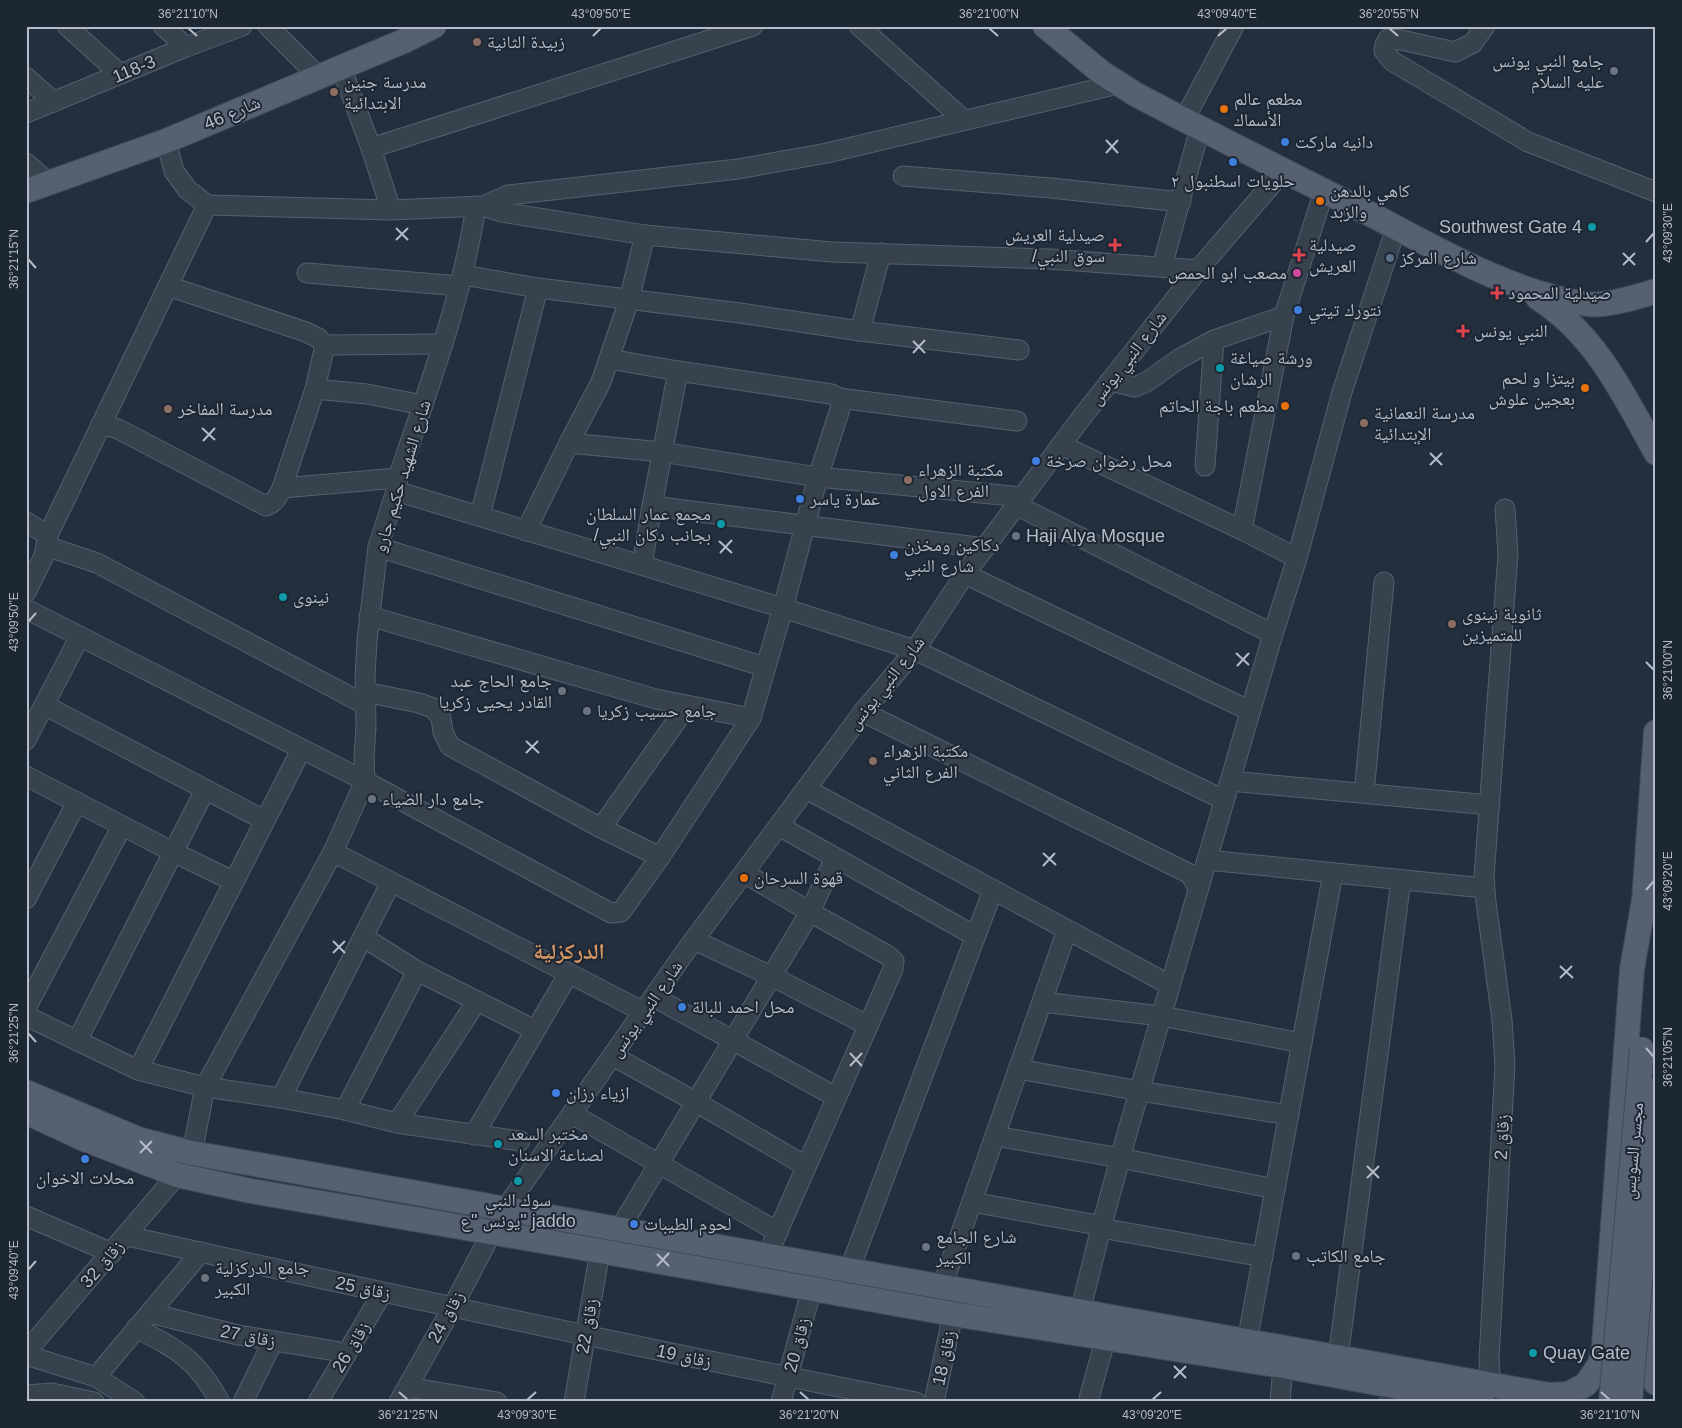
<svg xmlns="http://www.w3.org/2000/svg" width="1682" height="1428" font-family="Arial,'Noto Naskh Arabic',sans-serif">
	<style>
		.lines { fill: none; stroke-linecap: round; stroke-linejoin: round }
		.minor-casing { stroke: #565f6c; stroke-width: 21 }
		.major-casing { stroke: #414a57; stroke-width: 26 }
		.minor { stroke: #38414e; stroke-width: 19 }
		.major { stroke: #56606e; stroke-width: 24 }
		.major-bridge-casing { stroke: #414a57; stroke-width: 26; stroke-linecap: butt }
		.major-bridge { stroke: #56606e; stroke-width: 24 }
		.ticks { fill: none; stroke: #b4bcc9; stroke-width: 2 }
		.education-dot { fill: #8d6e63; stroke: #1d2633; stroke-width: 2 }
		.worship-dot { fill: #6b7280; stroke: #1d2633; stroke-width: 2 }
		.food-dot { fill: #e8710a; stroke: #1d2633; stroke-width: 2 }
		.shop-dot { fill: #3f7fe0; stroke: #1d2633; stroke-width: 2 }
		.culture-dot { fill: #0f9aa8; stroke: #1d2633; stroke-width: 2 }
		.health-dot { fill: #e0444e; stroke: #1d2633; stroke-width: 2 }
		.service-dot { fill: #5c6f8a; stroke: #1d2633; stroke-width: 2 }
		.hotel-dot { fill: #d1479c; stroke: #1d2633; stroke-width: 2 }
		.labels { text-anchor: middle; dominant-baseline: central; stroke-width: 4; stroke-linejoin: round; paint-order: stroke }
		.poi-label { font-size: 18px; fill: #b4bcc9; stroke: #1d2633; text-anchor: start }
		.street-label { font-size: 18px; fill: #b4bcc9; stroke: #1d2633 }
		.district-label { font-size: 22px; font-weight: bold; fill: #d59563; stroke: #1d2633 }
		.neatline { fill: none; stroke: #b4bcc9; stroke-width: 2 }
		.ticks-label { font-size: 12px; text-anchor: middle; fill: #b4bcc9 }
	</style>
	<rect width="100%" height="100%" fill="#242f3e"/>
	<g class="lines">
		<defs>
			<g id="minor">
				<polyline points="67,26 120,74"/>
				<polyline points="163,26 186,47"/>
				<polyline points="268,26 319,77"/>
				<polyline points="859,26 964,120"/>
				<polyline points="1485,26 1473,43 1455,52 1401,40 1388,39 1385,45 1384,51 1392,61 1528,142 1656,192"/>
				<polyline points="341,67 371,148 391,210"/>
				<polyline points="26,77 54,102"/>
				<polyline points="26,113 186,47 242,26"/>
				<polyline points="1184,120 1234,26"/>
				<polyline points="166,141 174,171 187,189 207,205 391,210 483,206 508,195 738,169 827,153 1118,84"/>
				<polyline points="371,148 753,26"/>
				<polyline points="26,163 49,183"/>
				<polyline points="903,176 1051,188 1181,202"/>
				<polyline points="483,206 501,212 645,235 832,252 1050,259 1198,270"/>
				<polyline points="1162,267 1200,128"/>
				<polyline points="307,273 459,286"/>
				<polyline points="463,275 538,288 740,313 860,331 1019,350"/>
				<polyline points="168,286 306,332 318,338 325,345 443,344"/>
				<polyline points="860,331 881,253"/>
				<polyline points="1110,381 1135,387 1148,381 1179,359 1214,340 1284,316"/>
				<polyline points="315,389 367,394 423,405"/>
				<polyline points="839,398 1017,421"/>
				<path d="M101 424 118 429 266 506C275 503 278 496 282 488L315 389 325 345"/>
				<polyline points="569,443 662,452 818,477 1022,497"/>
				<polyline points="1061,445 1242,530 1297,558"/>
				<polyline points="1205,466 1214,340"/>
				<polyline points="282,488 398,478"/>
				<polyline points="396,491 783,608 915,650 1224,800"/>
				<polyline points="1016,505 1273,634"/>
				<polyline points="652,506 985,548"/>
				<polyline points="480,516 538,288"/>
				<polyline points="26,522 48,535"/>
				<polyline points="1242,530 1284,316 1324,191"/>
				<polyline points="526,531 569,443 601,382 629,300 645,235"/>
				<polyline points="46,546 97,563 366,705"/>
				<polyline points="378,547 765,667"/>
				<polyline points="642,565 652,506 678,371"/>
				<polyline points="965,574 1250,711"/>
				<polyline points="26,592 44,556 48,535 207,205"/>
				<polyline points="26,609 365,781 611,913 621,912 660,857 751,718 783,608 818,477 841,406 839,398 831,394 678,371 609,359"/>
				<polyline points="369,616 656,699 751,718"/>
				<polyline points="365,692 419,703 433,708 441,718 443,732 450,746 601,828 660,857"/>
				<polyline points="44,705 264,820"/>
				<polyline points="863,712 1190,874 1198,888"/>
				<polyline points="26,740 80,636"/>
				<polyline points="26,776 173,852 233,881"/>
				<polyline points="1230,781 1490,805"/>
				<polyline points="806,789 1170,985"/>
				<polyline points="1364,793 1384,582"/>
				<polyline points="779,826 975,936"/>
				<polyline points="601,828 687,706"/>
				<polyline points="333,852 644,1012"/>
				<polyline points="1207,860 1484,888"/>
				<polyline points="744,873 810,912 887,955 894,961 893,969 767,1256"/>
				<polyline points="26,899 77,802"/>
				<polyline points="363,937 417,971 535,1030"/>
				<polyline points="694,940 771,976 867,1025"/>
				<polyline points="654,997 836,1097"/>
				<polyline points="1042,1002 1161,1016 1302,1043"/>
				<polyline points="26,1008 122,826"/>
				<polyline points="26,1016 138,1070 205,1087 281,1098 345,1110 397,1123 520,1141"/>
				<polyline points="77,1041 205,790"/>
				<polyline points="613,1056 696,1102 806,1166"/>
				<polyline points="1018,1069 1140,1091 1289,1115"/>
				<polyline points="138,1070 301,750"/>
				<polyline points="281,1098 391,882"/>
				<polyline points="345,1110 417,971"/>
				<polyline points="572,1114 778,1232"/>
				<polyline points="397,1123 477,1001"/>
				<polyline points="474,1135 569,973"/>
				<polyline points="995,1136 1120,1158 1275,1189"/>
				<path d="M192 1153 205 1087 333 852 365 781 364 756 366 727 365 677 367 640 378 547 396 491 398 478C428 389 462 299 476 206"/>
				<polyline points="972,1202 1092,1224 1101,1228 1263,1257"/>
				<polyline points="505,1209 685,952 863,712 915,650 965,574 1082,417 1198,270 1284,170"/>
				<polyline points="26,1216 112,1253"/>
				<polyline points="619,1230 810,912 835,858"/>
				<path d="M127 1236C389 1294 652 1351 916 1402"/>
				<polyline points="849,1271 993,890"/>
				<polyline points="942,1287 1067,930"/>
				<polyline points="1080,1312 1101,1228 1128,1130 1273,634 1297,558 1342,392 1396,228"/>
				<polyline points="150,1313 238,1335 347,1353"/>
				<path d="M136 1328C179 1350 196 1359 220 1402"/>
				<polyline points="1247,1342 1333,873"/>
				<polyline points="26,1352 177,1175"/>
				<polyline points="26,1355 96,1377 135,1402"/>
				<polyline points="1338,1358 1401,880"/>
				<polyline points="96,1377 201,1252"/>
				<polyline points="1494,1385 1490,1373 1489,1360 1505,1064 1502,1020 1486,902 1484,877 1508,554 1505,509"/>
				<polyline points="408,1387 497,1402"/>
				<polyline points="26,1395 52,1393 94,1402"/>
				<polyline points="243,1402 273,1341"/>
				<polyline points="318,1402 383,1292"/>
				<polyline points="399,1402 452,1308 492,1232"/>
				<polyline points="574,1402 600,1251"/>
				<polyline points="781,1402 812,1288"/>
				<polyline points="934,1402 953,1314"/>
				<polyline points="1088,1402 1106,1337"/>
				<polyline points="1280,1402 1283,1366"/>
				<polyline points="1390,1402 1391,1386"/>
			</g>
			<g id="major">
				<path d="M1045 26 1102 73 1135 94C1214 136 1294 176 1374 216 1441 251 1510 292 1586 304 1605 307 1637 297 1656 291"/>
				<polyline points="26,191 166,141 404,41 434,26"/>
				<path d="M1538 298C1596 335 1624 395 1656 453"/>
				<polyline points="1643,915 1656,732"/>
				<polyline points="26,1092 138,1139 192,1153 1549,1395 1568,1394 1585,1385"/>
				<polyline points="26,1112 84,1139 177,1175 251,1191 600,1251 953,1314 1283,1366 1482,1402"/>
				<path d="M1656 1264C1652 1302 1640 1346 1656 1383"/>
				<polyline points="1587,1383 1600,1364 1604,1346 1632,969 1644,900"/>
			</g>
		</defs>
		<use href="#minor" class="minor-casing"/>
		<use href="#major" class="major-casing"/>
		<use href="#minor" class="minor"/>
		<use href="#major" class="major"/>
		<defs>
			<g id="major-bridge">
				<polyline points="1611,1402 1642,1049"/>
				<polyline points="1630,1402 1656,1090"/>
			</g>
		</defs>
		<use href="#major-bridge" class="major-bridge-casing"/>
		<use href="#major-bridge" class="major-bridge"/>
	</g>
	<path class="ticks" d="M188 28 197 36M989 28 998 36M1389 28 1398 36M593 36 601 28M1218 36 1227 28M1106 140 1118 153M1106 153 1118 140M396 228 408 240M396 240 408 228M1646 242 1654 233M1623 253 1635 265M28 259 36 268M1623 265 1635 253M913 341 925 353M913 353 925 340M202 428 215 440M203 441 215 428M1430 453 1442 465M1430 465 1442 453M719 541 732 553M720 553 732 540M28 622 36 613M1236 653 1249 665M1646 662 1654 670M1237 666 1249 653M526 741 539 753M526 753 538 741M1043 853 1056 865M1043 866 1055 853M1646 890 1654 881M333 941 345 953M333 953 345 941M1560 966 1573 978M1560 978 1572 966M28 1033 36 1042M1646 1048 1654 1057M850 1053 862 1066M850 1066 862 1053M140 1141 152 1153M140 1153 152 1141M1367 1166 1379 1178M1367 1178 1379 1166M657 1254 669 1266M657 1266 669 1253M28 1270 36 1261M1174 1366 1186 1378M1174 1378 1186 1366M399 1392 408 1400M800 1392 809 1400M1601 1392 1610 1400M527 1400 536 1392M1152 1400 1161 1392"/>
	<g class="education-dot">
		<circle cx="477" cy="42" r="5"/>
		<circle cx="334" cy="92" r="5"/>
		<circle cx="168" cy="409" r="5"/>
		<circle cx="1364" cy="423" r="5"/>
		<circle cx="908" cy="480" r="5"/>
		<circle cx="1452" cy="624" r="5"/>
		<circle cx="873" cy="761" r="5"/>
	</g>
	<g class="worship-dot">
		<circle cx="1614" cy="71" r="5"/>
		<circle cx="1016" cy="536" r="5"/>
		<circle cx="562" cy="691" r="5"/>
		<circle cx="587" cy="711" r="5"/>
		<circle cx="372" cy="799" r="5"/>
		<circle cx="926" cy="1247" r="5"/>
		<circle cx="1296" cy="1256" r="5"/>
		<circle cx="205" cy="1278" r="5"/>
	</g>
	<g class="food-dot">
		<circle cx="1224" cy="109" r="5"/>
		<circle cx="1320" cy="201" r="5"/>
		<circle cx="1585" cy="388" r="5"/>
		<circle cx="1285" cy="406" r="5"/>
		<circle cx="744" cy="878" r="5"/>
	</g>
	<g class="shop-dot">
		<circle cx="1285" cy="142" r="5"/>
		<circle cx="1233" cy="162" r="5"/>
		<circle cx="1298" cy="310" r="5"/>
		<circle cx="1036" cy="461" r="5"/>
		<circle cx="800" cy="499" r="5"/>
		<circle cx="894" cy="555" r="5"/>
		<circle cx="682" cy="1007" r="5"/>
		<circle cx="556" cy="1093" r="5"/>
		<circle cx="85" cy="1159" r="5"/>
		<circle cx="634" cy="1224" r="5"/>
	</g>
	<g class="culture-dot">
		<circle cx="1592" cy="227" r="5"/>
		<circle cx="1220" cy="368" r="5"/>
		<circle cx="721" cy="524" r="5"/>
		<circle cx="283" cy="597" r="5"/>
		<circle cx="498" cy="1144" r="5"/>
		<circle cx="518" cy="1181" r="5"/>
		<circle cx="1533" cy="1353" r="5"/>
	</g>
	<g class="health-dot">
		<path d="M1112.5 237.5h5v5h5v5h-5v5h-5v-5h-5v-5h5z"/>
		<path d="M1296.5 247.5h5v5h5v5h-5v5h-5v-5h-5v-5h5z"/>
		<path d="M1494.5 285.5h5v5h5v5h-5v5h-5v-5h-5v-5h5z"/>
		<path d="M1460.5 323.5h5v5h5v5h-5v5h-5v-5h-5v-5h5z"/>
	</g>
	<circle class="service-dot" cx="1390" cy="258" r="5"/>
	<circle class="hotel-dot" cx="1297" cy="273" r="5"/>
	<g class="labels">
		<g class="poi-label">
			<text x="487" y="42">زبيدة الثانية</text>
			<text x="1604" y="61" text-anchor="end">جامع النبي يونس<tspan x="1604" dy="21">عليه السلام</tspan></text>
			<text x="344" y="82">مدرسة جنين<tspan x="344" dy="21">الابتدائية</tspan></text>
			<text x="1234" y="99">مطعم عالم<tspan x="1234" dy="21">الأسماك</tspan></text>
			<text x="1295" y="142">دانيه ماركت</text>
			<text x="1233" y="181" text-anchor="middle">حلويات اسطنبول ٢</text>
			<text x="1330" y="191">كاهي بالدهن<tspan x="1330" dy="21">والزبد</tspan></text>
			<text x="1582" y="227" text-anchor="end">Southwest Gate 4</text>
			<text x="1105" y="235" text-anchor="end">صيدلية العريش<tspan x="1105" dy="21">/سوق النبي</tspan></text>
			<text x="1309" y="245">صيدلية<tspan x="1309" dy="21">العريش</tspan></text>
			<text x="1400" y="258">شارع المركز</text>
			<text x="1287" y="273" text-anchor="end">مصعب ابو الحمص</text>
			<text x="1508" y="293">صيدلية المحمود</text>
			<text x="1308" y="310">نتورك تيتي</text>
			<text x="1474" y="331">النبي يونس</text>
			<text x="1230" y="358">ورشة صياغة<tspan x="1230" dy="21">الرشان</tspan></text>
			<text x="1575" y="378" text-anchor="end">بيتزا و لحم<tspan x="1575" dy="21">بعجين علوش</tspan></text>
			<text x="1275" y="406" text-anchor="end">مطعم باجة الحاتم</text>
			<text x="178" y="409">مدرسة المفاخر</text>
			<text x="1374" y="413">مدرسة النعمانية<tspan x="1374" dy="21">الإبتدائية</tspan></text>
			<text x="1046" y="461">محل رضوان صرخة</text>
			<text x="918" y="470">مكتبة الزهراء<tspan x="918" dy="21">الفرع الاول</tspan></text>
			<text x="810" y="499">عمارة ياسر</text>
			<text x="711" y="514" text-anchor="end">مجمع عمار السلطان<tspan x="711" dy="21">/بجانب دكان النبي</tspan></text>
			<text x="1026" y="536">Haji Alya Mosque</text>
			<text x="904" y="545">دكاكين ومخزن<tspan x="904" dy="21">شارع النبي</tspan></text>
			<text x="293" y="597">نينوى</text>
			<text x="1462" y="614">ثانوية نينوى<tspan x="1462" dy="21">للمتميزين</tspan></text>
			<text x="552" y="681" text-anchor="end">جامع الحاج عبد<tspan x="552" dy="21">القادر يحيى زكريا</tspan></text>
			<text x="597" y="711">جامع حسيب زكريا</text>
			<text x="883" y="751">مكتبة الزهراء<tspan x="883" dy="21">الفرع الثاني</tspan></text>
			<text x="382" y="799">جامع دار الضياء</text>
			<text x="754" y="878">قهوة السرحان</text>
			<text x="692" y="1007">محل احمد للبالة</text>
			<text x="566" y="1093">ازياء رزان</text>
			<text x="508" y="1134">مختبر السعد<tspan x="508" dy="21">لصناعة الاسنان</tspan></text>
			<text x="85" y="1178" text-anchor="middle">محلات الاخوان</text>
			<text x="518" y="1200" text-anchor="middle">سوك النبي<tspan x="518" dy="21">يونس "ع" jaddo</tspan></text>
			<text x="644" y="1224">لحوم الطيبات</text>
			<text x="936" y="1237">شارع الجامع<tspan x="936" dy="21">الكبير</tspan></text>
			<text x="1306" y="1256">جامع الكاتب</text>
			<text x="215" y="1268">جامع الدركزلية<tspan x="215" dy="21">الكبير</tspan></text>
			<text x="1543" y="1353">Quay Gate</text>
		</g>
		<g class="street-label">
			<text transform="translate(134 69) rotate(-23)">118-3</text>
			<text transform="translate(232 113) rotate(-23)">شارع 46</text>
			<text transform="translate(1128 358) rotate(-52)">شارع النبي يونس</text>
			<text transform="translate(402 476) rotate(-73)">شارع الشهيد حكيم جارو</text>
			<text transform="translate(886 683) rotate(-52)">شارع النبي يونس</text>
			<text transform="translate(646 1009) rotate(-55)">شارع النبي يونس</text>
			<text transform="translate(1502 1137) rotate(-87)">زقاق 2</text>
			<text transform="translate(1633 1151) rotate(-85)">مجسر السويس</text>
			<text transform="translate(102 1264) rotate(-49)">زقاق 32</text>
			<text transform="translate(363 1288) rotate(12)">زقاق 25</text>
			<text transform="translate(446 1317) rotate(-61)">زقاق 24</text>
			<text transform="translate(587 1326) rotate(-80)">زقاق 22</text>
			<text transform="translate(248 1336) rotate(11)">زقاق 27</text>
			<text transform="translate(797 1345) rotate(-75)">زقاق 20</text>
			<text transform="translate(351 1347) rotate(-59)">زقاق 26</text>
			<text transform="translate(684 1356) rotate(12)">زقاق 19</text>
			<text transform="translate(944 1358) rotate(-78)">زقاق 18</text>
		</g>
		<g class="district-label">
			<text x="569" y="951">الدركزلية</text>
		</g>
	</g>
	<rect width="1682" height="1428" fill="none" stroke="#1d2633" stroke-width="55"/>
	<rect x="28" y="28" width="1626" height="1372" class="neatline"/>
	<g class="ticks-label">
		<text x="188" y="18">36°21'10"N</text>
		<text x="601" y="18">43°09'50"E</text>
		<text x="989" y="18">36°21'00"N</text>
		<text x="1227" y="18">43°09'40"E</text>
		<text x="1389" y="18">36°20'55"N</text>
		<text transform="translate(1668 233) rotate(-90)" y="4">43°09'30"E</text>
		<text transform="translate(14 259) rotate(-90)" y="4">36°21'15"N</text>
		<text transform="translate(14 622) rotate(-90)" y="4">43°09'50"E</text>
		<text transform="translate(1668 670) rotate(-90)" y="4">36°21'00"N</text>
		<text transform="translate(1668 881) rotate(-90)" y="4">43°09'20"E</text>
		<text transform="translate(14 1033) rotate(-90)" y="4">36°21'25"N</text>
		<text transform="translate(1668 1057) rotate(-90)" y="4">36°21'05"N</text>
		<text transform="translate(14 1270) rotate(-90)" y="4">43°09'40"E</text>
		<text x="408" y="1419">36°21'25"N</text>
		<text x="527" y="1419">43°09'30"E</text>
		<text x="809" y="1419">36°21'20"N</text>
		<text x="1152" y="1419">43°09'20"E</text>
		<text x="1610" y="1419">36°21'10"N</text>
	</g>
</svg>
